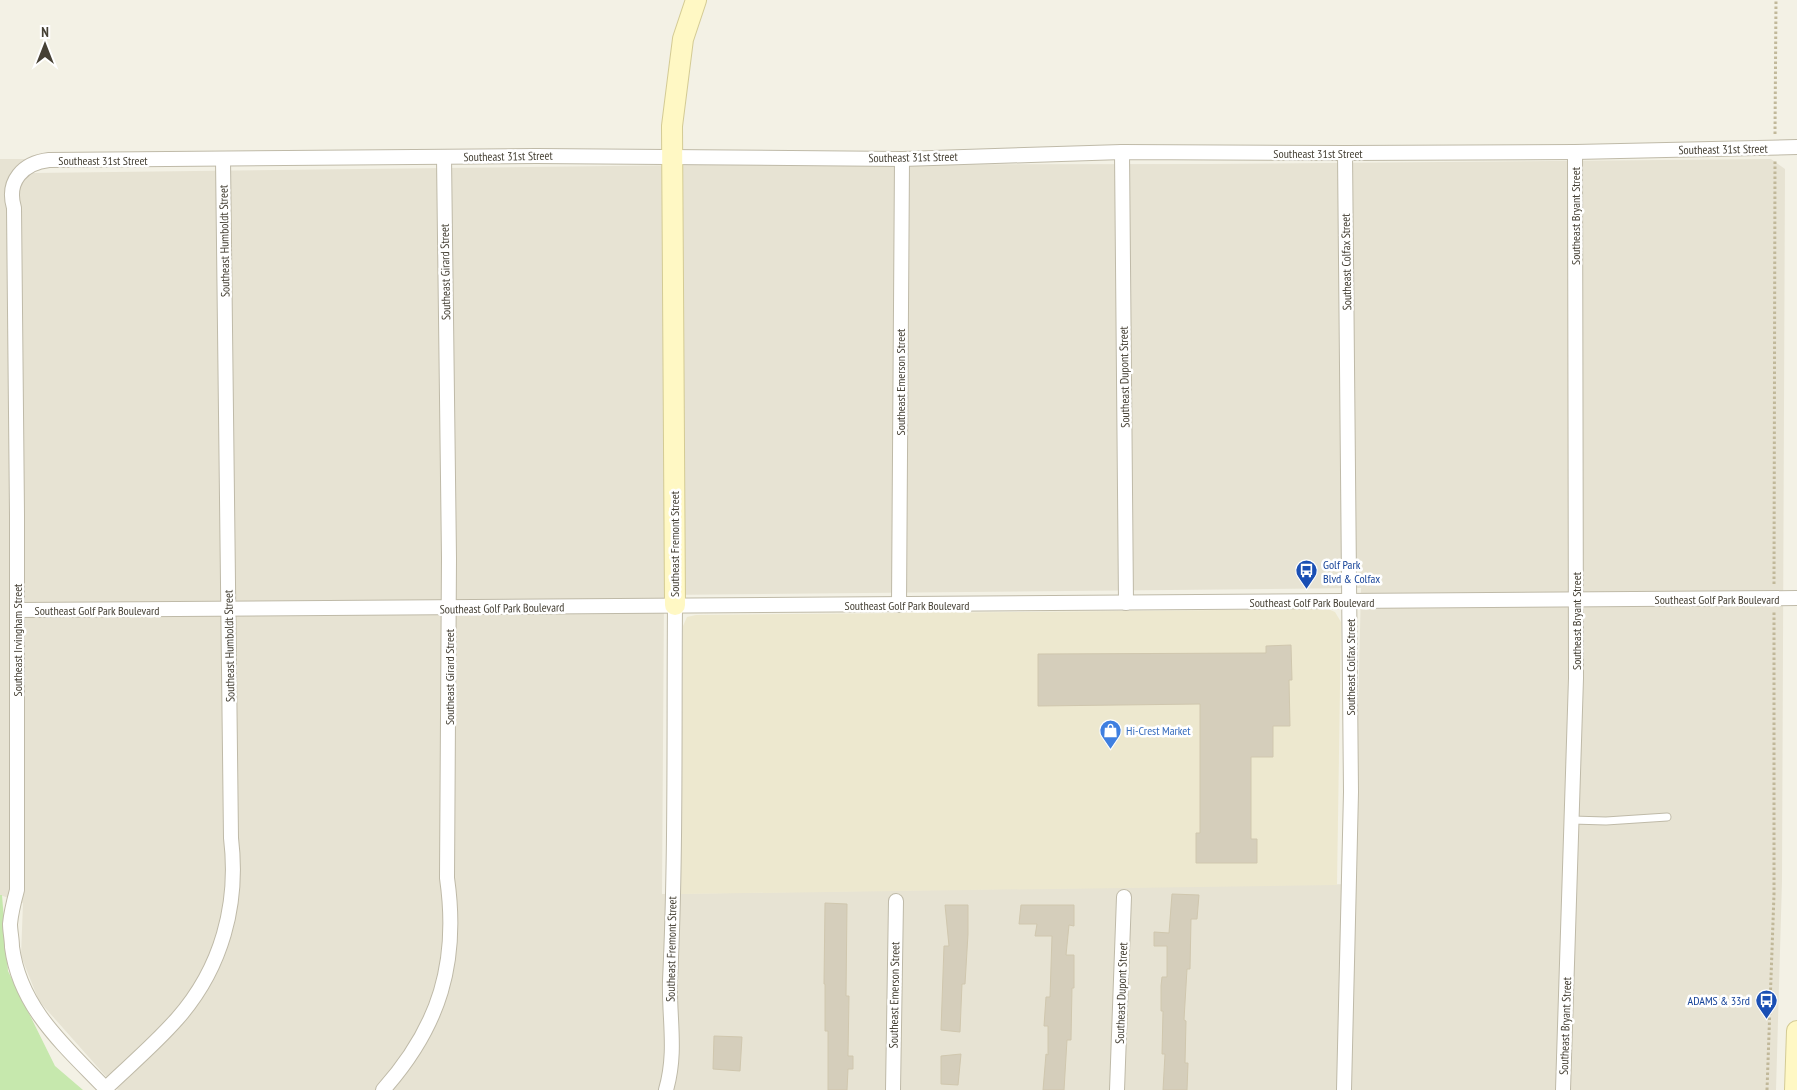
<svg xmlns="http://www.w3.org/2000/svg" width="1797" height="1090" font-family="'PT Sans Narrow',sans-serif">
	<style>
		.residential { fill: #e7e3d3; fill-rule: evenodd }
		.education { fill: #ede8cf }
		.green { fill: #c6e8ad }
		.building { fill: #d5cebb; stroke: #d0c7ae }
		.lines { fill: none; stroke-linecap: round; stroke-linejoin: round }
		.lane-casing { stroke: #bfbaa8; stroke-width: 9 }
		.street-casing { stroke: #bfbaa8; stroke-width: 16 }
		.secondary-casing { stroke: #d4cb94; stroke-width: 22 }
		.path { stroke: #c1b899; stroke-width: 3; stroke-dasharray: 2.5 2.5; stroke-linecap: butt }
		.lane { stroke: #fff; stroke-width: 7 }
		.street { stroke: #fff; stroke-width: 14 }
		.secondary { stroke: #fff8c4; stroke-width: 20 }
		.labels { text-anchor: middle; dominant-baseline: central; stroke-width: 5; stroke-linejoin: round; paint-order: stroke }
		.street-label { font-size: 12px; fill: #464135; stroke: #fff }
		.transit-label { font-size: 12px; fill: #164399; stroke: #fff; text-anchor: start }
		.shop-label { font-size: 12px; fill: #366cbe; stroke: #fff; text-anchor: start }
	</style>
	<rect width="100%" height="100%" fill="#f3f1e5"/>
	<path class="residential" d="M0 159H26L33 173 690 165 1210 164 1771 159 1785 169 1782 881 1776 1090H118L39 1001 21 956 23 903 0 895ZM1361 588 1354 884 662 894 664 595Z"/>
	<polygon class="education" points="1328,609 1335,612 1341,622 1337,885 680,894 683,626 687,617 696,615"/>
	<polygon class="green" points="0,895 2,895 8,971 55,1066 83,1090 0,1090"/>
	<g class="building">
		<polygon points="1291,645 1292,680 1289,680 1290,726 1273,726 1273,757 1251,757 1251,839 1257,839 1257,863 1196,863 1196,833 1200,833 1200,704 1038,706 1038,654 1266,653 1266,646"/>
		<polygon points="1172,894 1199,895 1197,919 1191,919 1190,969 1187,969 1184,1020 1186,1021 1185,1063 1188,1063 1187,1090 1163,1090 1165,1054 1162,1054 1163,1011 1161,1011 1161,986 1162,977 1167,977 1167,946 1154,946 1154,932 1169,933"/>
		<polygon points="825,903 847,904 846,996 849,996 848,1056 853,1056 853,1069 848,1069 847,1090 828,1090 828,1031 825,1031 825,984 824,984"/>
		<polygon points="945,905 968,905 968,934 965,984 962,984 960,1032 941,1030 944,946 949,946"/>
		<polygon points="1021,905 1074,905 1074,926 1069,925 1066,955 1074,955 1074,988 1072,988 1071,1040 1067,1040 1064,1090 1043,1090 1046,1054 1048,1055 1048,1026 1044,1026 1046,997 1050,997 1052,936 1035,936 1037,924 1019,924"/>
		<polygon points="714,1036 742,1037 740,1071 713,1069"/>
		<polygon points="961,1054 958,1085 941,1084 941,1056"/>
	</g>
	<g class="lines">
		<defs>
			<polyline id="lane" points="1572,820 1606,821 1667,817"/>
			<g id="street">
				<polyline points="1122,152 1126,603"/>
				<polyline points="899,605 902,159"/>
				<polyline points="17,610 1797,598"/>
				<path d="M105 1089C129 1066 155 1044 177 1019 222 968 239 904 231 838L223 159"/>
				<path d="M107 1090C66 1047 20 1009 12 947 12 939 10 931 10 924 11 913 14 901 17 890V515L14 208C6 181 23 163 49 160L536 156 902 159 1122 152 1345 153 1575 152 1797 147"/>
				<path d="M383 1090C440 1026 459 962 447 878L449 558 444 157"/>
				<path d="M666 1090C677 1051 669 1020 670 981 676 856 674 730 675 605"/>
				<polyline points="893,1090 896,901"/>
				<polyline points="1117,1090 1124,897"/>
				<polyline points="1344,1090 1351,792 1345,153"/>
				<polyline points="1563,1090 1576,678 1575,152"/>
			</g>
			<g id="secondary">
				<polyline points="675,605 672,126 683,39 696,0"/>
				<polyline points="1795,1090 1797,1031"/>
			</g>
		</defs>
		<use href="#lane" class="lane-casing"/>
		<use href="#street" class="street-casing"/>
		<use href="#secondary" class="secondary-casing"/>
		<g class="path">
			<polyline points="1775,134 1776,0"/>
			<polyline points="1774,584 1775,161"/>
			<polyline points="1767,1090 1774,894 1774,611"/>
		</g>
		<use href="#lane" class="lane"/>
		<use href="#street" class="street"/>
		<use href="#secondary" class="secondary"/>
	</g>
	<defs>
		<symbol id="bus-pin" viewBox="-11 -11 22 30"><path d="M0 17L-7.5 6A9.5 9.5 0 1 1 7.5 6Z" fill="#1a4fb4" stroke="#fff"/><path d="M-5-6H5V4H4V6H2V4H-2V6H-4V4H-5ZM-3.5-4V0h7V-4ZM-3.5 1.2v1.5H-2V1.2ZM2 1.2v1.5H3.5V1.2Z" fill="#fff"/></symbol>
		<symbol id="shop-pin" viewBox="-11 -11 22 30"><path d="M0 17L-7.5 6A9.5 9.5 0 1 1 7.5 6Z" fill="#3f7fe0" stroke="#fff"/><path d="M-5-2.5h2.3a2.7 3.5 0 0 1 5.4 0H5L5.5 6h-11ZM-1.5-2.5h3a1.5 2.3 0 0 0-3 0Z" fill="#fff"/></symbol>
	</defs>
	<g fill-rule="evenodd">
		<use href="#bus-pin" x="1294" y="558" width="25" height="34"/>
		<use href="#shop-pin" x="1098" y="718" width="25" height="34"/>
		<use href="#bus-pin" x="1754" y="988" width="25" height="34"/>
	</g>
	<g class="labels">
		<g class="street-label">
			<text transform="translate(1723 149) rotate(-1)">Southeast 31st Street</text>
			<text x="1318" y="153">Southeast 31st Street</text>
			<text transform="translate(508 156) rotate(-1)">Southeast 31st Street</text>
			<text transform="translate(913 157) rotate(-1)">Southeast 31st Street</text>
			<text x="103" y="160">Southeast 31st Street</text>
			<text transform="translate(1575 216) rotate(-90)">Southeast Bryant Street</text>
			<text transform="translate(224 241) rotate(-91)">Southeast Humboldt Street</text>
			<text transform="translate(1346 262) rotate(-91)">Southeast Colfax Street</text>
			<text transform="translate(445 272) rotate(-91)">Southeast Girard Street</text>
			<text transform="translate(1124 377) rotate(-91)">Southeast Dupont Street</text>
			<text transform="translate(900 382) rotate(-90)">Southeast Emerson Street</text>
			<text transform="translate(674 544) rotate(-90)">Southeast Fremont Street</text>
			<text x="1717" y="599">Southeast Golf Park Boulevard</text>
			<text x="1312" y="602">Southeast Golf Park Boulevard</text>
			<text x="907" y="605">Southeast Golf Park Boulevard</text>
			<text transform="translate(502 608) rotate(-1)">Southeast Golf Park Boulevard</text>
			<text x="97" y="610">Southeast Golf Park Boulevard</text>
			<text transform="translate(1576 621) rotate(-90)">Southeast Bryant Street</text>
			<text transform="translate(17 640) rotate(-90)">Southeast Irvingham Street</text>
			<text transform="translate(229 646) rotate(-91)">Southeast Humboldt Street</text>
			<text transform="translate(1350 667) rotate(-90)">Southeast Colfax Street</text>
			<text transform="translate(449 677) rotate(-90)">Southeast Girard Street</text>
			<text transform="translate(671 949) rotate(-89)">Southeast Fremont Street</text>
			<text transform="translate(1121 993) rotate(-88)">Southeast Dupont Street</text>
			<text transform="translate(894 995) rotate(-89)">Southeast Emerson Street</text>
			<text transform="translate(1565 1026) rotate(-88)">Southeast Bryant Street</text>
		</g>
		<g class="transit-label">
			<text x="1323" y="564">Golf Park<tspan x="1323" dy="14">Blvd &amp; Colfax</tspan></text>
			<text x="1750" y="1000" text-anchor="end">ADAMS &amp; 33rd</text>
		</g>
		<g class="shop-label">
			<text x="1126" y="730">Hi-Crest Market</text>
		</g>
	</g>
	<g transform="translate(45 45)" stroke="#ffffff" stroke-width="4" paint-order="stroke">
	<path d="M0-4L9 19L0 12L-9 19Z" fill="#464135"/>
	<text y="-8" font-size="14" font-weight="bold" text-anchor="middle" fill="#464135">N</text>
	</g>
</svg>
